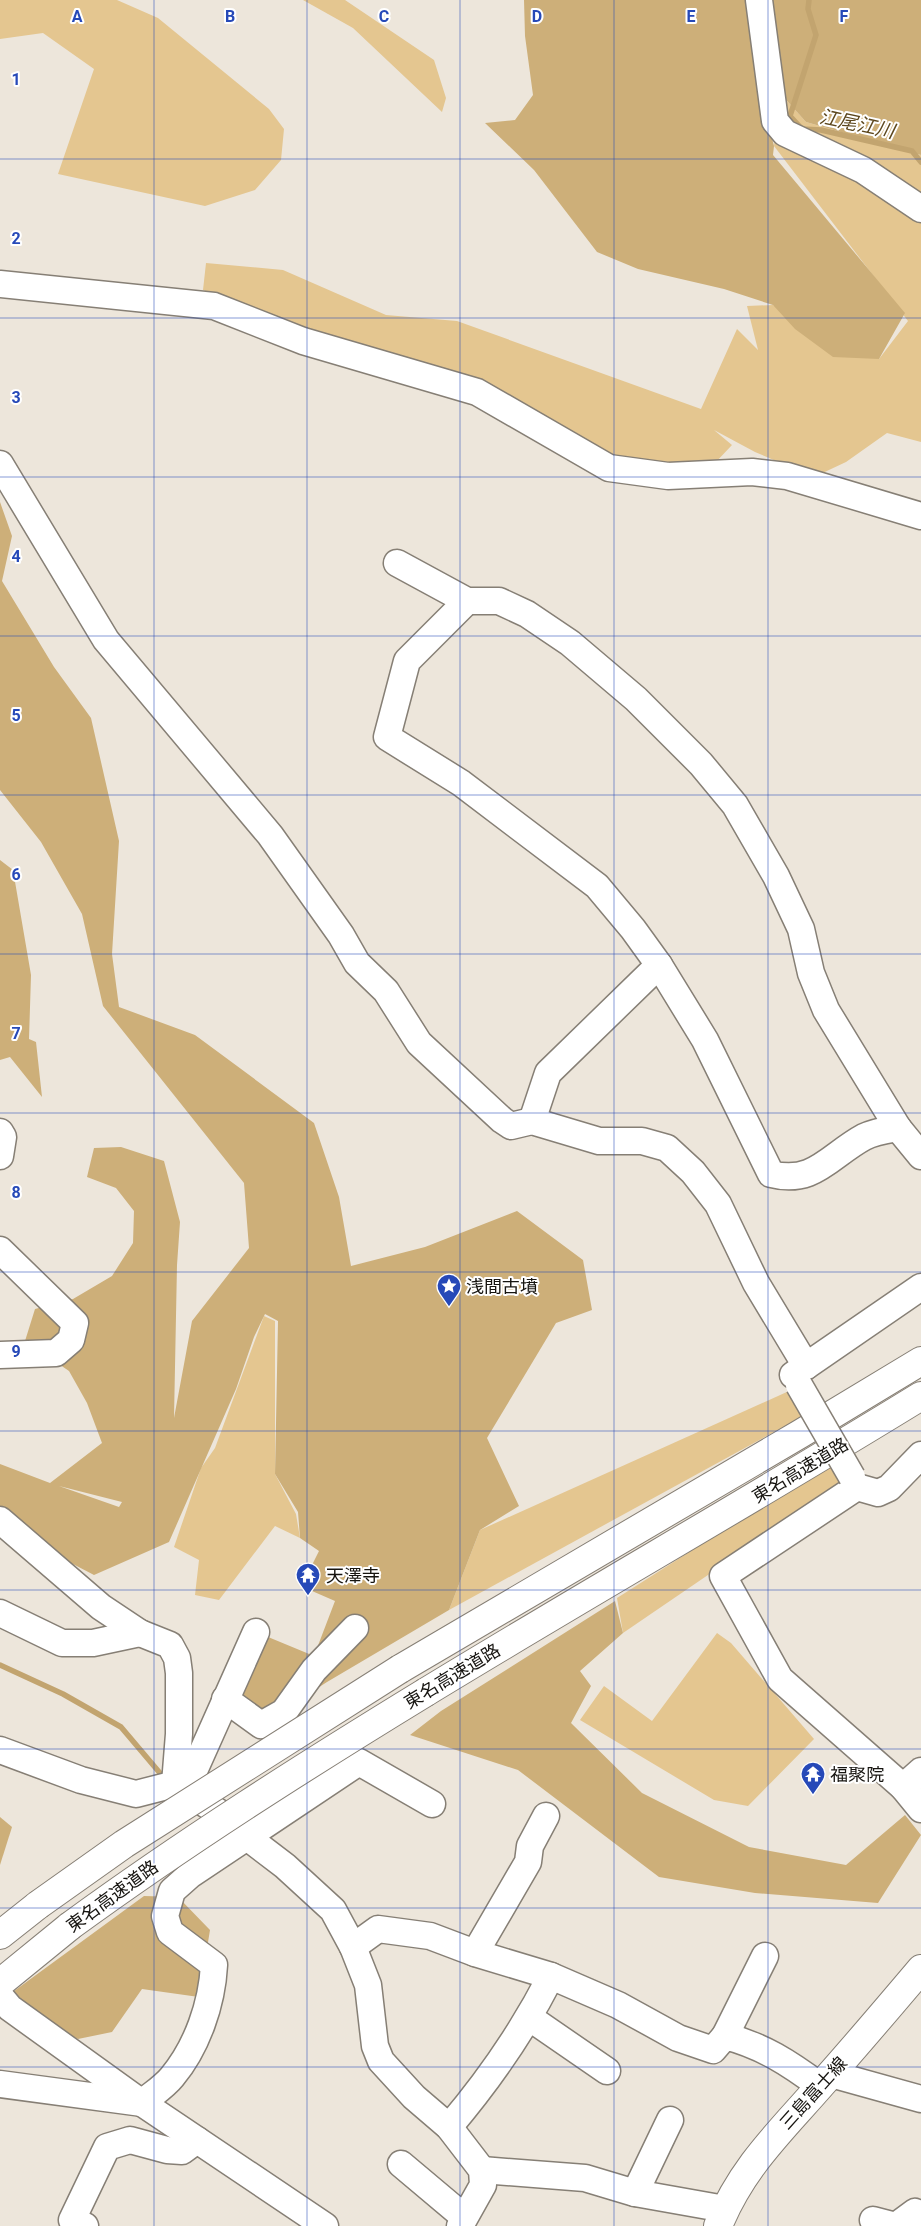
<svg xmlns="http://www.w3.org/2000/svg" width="921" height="2226" font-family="Roboto,'Noto Sans JP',sans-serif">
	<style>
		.green { fill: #e4c690 }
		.forest { fill: #cdaf79; fill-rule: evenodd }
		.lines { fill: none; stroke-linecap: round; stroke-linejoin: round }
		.stream { stroke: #c2a46f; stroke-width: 5.5 }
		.minor-casing { stroke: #867f75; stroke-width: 29 }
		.major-casing { stroke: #867f75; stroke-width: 30 }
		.highway-casing { stroke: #867f75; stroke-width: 30 }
		.minor { stroke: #fff; stroke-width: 26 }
		.major { stroke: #fff; stroke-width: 28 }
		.highway { stroke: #fff; stroke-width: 28 }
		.minor-bridge-casing { stroke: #867f75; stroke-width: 29; stroke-linecap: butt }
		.highway-bridge-casing { stroke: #867f75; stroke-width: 30; stroke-linecap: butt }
		.minor-bridge { stroke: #fff; stroke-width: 26 }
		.highway-bridge { stroke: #fff; stroke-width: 28 }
		.grid { fill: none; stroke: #2649b8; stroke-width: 1; stroke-opacity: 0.55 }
		.labels { text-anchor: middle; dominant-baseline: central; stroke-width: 4; stroke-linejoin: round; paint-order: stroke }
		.poi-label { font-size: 18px; fill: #161410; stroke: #fff; text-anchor: start }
		.street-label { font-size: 18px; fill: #161410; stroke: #fff }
		.water-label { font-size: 19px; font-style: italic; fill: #5c461c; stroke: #fff }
		.grid-label { font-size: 16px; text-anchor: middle; font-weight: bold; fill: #2649b8; stroke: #fff; stroke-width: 4; stroke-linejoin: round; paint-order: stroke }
	</style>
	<rect width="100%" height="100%" fill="#ede6db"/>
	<g class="green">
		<polygon points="0,0 117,0 158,18 269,109 284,129 281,160 255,190 205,206 58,174 94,69 43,33 0,39"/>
		<polygon points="303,0 345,0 434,60 446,98 442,112 353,28"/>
		<polygon points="780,93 806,122 921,155 921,442 887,433 846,462 814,477 755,452 714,430 732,445 715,463 644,467 595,456 203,290 206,263 283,270 386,315 457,321 701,409 737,329 758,350 747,306 773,305 879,359 908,321 774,146"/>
		<polygon points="264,1316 275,1321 275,1474 296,1514 300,1538 275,1526 219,1600 195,1595 199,1560 174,1547 201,1468 215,1448"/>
		<polygon points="789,1391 805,1415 449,1610 480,1530"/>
		<polygon points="834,1460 844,1482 623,1633 617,1598"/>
		<polygon points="717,1633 731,1643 814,1739 748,1806 714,1800 580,1720 604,1686 652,1721"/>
	</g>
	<g class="forest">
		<polygon points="524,0 748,0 764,107 774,146 773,155 905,313 879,359 833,357 795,329 773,305 724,289 638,269 597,252 534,170 485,123 515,120 533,95 525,36"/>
		<polygon points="769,0 921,0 921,155 806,122 780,93"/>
		<path d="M0 502 12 536 2 581 54 667 91 718 119 841 112 954 119 1007 195 1035 314 1123 339 1197 351 1266 425 1247 517 1211 583 1260 592 1310 556 1323 487 1438 519 1506 480 1530 449 1610 327 1682 261 1725 228 1693 256 1632 314 1656 335 1601 312 1591 315 1581 307 1575 319 1551 300 1538 298 1512 275 1474 278 1321 265 1314 254 1337 236 1389 169 1542 94 1575 23 1538 0 1530V1464L50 1483 102 1443 87 1403 69 1371 25 1341 35 1309 73 1299 112 1276 133 1243 134 1211 116 1188 87 1177 94 1148 121 1147 164 1161 180 1222 177 1265 174 1418 192 1321 249 1248 244 1183 103 1006 82 914 41 842 0 790ZM59 1486 122 1502 119 1507Z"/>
		<polygon points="0,860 13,870 31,975 29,1039 36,1042 42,1097 10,1057 0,1060"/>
		<polygon points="615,1601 623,1633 580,1671 591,1686 571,1723 642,1793 749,1847 846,1865 905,1815 921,1835 878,1903 755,1893 659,1877 518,1770 410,1735 441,1711"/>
		<polygon points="0,1817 12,1827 0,1865"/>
		<polygon points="144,1896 178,1897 210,1930 199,1997 142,1989 112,2032 78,2039 32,2016 10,1994"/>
	</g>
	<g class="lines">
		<g class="stream">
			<polyline points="809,0 808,9 816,35 790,116 802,129 821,130 912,151 921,162"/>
			<polyline points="0,1665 63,1694 121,1727 165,1779"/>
		</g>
		<defs>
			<g id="minor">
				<polyline points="759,0 775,121 785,133 863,170 921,209"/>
				<polyline points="0,284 214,306 303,341 477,392 609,468 668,476 752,472 787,476 921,516"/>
				<polyline points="0,464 106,640 270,835 341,935 357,963 386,991 419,1043 502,1120 511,1126 532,1121 599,1141 642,1141 667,1148 693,1172 718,1204 756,1283 806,1366"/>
				<polyline points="397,563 467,601 499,601 527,614 570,643 636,699 701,764 735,805 776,876 801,929 811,973 826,1010 898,1128 921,1156"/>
				<path d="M467 601 407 661 387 737 461 783 597 886 633 929 659 965 705 1040 771 1174C814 1185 829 1156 864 1137 874 1132 887 1130 898 1128"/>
				<polyline points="532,1121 548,1073 659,965"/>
				<polyline points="0,1132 3,1137 0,1156"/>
				<polyline points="0,1250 75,1323 71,1340 56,1353 0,1355"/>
				<polyline points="793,1375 921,1287"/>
				<polyline points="921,1455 889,1488 878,1493 857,1487 723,1576 780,1679 903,1787 921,1809"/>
				<polyline points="0,1520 101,1607 140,1633 170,1645 177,1658 179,1673 179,1734 175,1784"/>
				<polyline points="0,1613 62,1643 93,1643 140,1633"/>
				<polyline points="225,1699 261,1725 284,1712 314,1670 355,1628"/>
				<polyline points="0,1750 81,1780 136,1794 175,1784 238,1825 247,1837 285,1866 333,1910 353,1947 368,1985 375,2046 381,2061 414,2097 449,2127 482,2170 483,2185 460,2226"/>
				<polyline points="903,1787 921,1771"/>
				<polyline points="185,1791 256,1632"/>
				<path d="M353 1947 378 1929 430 1936 475 1953 551 1976 618 2005 678 2038 713 2050 725 2036C763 2046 789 2063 820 2086"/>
				<polyline points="475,1953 528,1862 530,1846 546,1816"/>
				<polyline points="0,1996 10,2008 142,2103 325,2226"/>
				<polyline points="530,2018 607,2071"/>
				<polyline points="725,2036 765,1956"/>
				<polyline points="831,2074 921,2099"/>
				<path d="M0 2084 142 2103C151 2095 164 2087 172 2077 197 2047 212 2004 214 1965L170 1932 165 1916 172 1891 190 1875 359 1762 432 1804"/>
				<path d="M449 2127C489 2080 523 2031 551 1976"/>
				<polyline points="401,2164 464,2217"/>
				<polyline points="482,2170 585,2178 635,2193 725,2209"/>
				<polyline points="635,2193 670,2120"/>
				<polyline points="873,2220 896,2226"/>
				<polyline points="85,2226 72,2220 107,2147 130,2140 167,2150 182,2151 197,2140"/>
				<polyline points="896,2226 915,2212 921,2215"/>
			</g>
			<path id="major" d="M718 2226C742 2167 780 2132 821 2085 855 2047 888 2008 921 1969"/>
			<g id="highway">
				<polyline points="400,1669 800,1434 921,1361"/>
				<path d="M426 1692C590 1592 757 1497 921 1396"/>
				<polyline points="0,1935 38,1905"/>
				<polyline points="0,1983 70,1926"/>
			</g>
		</defs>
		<use href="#minor" class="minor-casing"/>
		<use href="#major" class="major-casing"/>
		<use href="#highway" class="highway-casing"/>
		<use href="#minor" class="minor"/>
		<use href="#major" class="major"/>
		<use href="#highway" class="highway"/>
		<defs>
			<polyline id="minor-bridge" points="799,1385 852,1477"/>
			<g id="highway-bridge">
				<polyline points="38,1905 124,1844 400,1669"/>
				<path d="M70 1926C185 1842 305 1766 426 1692"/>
			</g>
		</defs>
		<use href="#minor-bridge" class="minor-bridge-casing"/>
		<use href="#highway-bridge" class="highway-bridge-casing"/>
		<use href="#minor-bridge" class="minor-bridge"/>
		<use href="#highway-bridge" class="highway-bridge"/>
	</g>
	<path class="grid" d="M154 0V2226M307 0V2226M460 0V2226M614 0V2226M768 0V2226M0 159H921M0 318H921M0 477H921M0 636H921M0 795H921M0 954H921M0 1113H921M0 1272H921M0 1431H921M0 1590H921M0 1749H921M0 1908H921M0 2067H921"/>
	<defs>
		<symbol id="sight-pin" viewBox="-11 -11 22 30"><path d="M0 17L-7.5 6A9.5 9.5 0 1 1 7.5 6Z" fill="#2649b8" stroke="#fff"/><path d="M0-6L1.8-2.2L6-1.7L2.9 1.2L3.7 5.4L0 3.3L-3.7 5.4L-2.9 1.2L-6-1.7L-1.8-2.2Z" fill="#fff"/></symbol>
		<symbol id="temple-pin" viewBox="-11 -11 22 30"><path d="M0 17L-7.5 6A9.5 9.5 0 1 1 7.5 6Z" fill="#2649b8" stroke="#fff"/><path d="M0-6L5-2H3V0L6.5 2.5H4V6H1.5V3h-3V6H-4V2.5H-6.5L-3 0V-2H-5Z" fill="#fff"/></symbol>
	</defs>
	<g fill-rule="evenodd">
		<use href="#sight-pin" x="435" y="1272" width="28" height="38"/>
		<use href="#temple-pin" x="294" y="1561" width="28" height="38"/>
		<use href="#temple-pin" x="799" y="1760" width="28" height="38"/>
	</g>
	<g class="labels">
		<g class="poi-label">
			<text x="466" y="1286">浅間古墳</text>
			<text x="326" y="1575">天澤寺</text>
			<text x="830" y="1774">福聚院</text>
		</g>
		<g class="street-label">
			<text transform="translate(800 1470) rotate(-31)">東名高速道路</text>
			<text transform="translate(452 1676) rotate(-31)">東名高速道路</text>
			<text transform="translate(112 1896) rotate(-36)">東名高速道路</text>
			<text transform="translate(813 2093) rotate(-48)">三島富士線</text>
		</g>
		<g class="water-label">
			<text transform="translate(857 124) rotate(12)">江尾江川</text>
		</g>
	</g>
	<g class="grid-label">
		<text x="77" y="22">A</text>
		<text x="230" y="22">B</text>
		<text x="384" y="22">C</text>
		<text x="537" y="22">D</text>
		<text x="691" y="22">E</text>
		<text x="844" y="22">F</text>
		<text x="16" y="85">1</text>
		<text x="16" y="244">2</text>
		<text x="16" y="403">3</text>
		<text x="16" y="562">4</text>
		<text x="16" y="721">5</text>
		<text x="16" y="880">6</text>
		<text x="16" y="1039">7</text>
		<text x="16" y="1198">8</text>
		<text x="16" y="1357">9</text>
	</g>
</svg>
